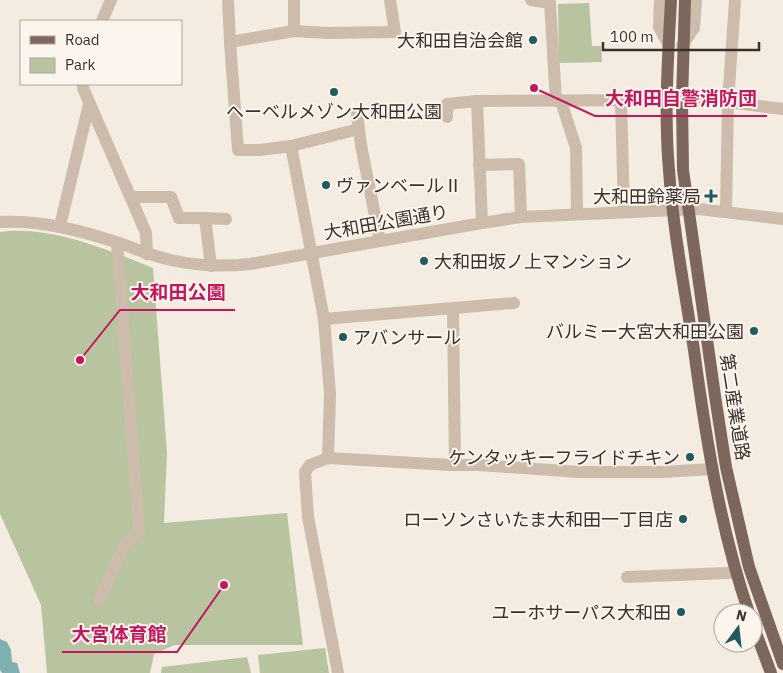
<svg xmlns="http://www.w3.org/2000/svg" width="783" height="673" font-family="'IBM Plex Sans','Noto Sans JP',sans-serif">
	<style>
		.green { fill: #b8c4a0 }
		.water { fill: #7fb0b2 }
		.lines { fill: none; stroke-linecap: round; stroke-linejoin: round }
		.minor { stroke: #cdbbac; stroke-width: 12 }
		.major { stroke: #7d675c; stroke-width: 12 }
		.poi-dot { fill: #1f5a5e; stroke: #fbf5ee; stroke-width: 2 }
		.labels { text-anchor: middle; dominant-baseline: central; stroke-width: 4; stroke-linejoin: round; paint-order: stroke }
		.poi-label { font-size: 18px; fill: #3b302b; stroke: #fbf5ee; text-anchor: end }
		.street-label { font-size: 18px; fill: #3b302b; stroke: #fbf5ee }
		.leader { fill: none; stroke: #c2185b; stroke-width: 2 }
		.callout-dot { fill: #c2185b; stroke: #fbf5ee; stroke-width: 2 }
		.callout-label { font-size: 19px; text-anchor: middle; font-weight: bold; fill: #c2185b; stroke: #fbf5ee; stroke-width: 4; stroke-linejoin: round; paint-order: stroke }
	</style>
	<rect width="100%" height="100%" fill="#f4ebe1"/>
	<g class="green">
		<polygon points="589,3 592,46 601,46 602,62 559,63 558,4"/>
		<path d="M0 232C50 225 108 250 153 268L167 453 164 523 287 513 303 645H175L154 654 150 673H47L41 605 0 514Z"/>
		<polygon points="325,648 329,673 260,673 258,655"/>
		<polygon points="247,657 251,673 161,673 162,667"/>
	</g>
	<polygon class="water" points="0,639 7,642 11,650 12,662 17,663 20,673 2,673 0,670"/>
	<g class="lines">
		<g class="minor">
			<polyline points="228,0 230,42 238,150 260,150 291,146 324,319 330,394 328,458"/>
			<polyline points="294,0 294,31"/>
			<polyline points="531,0 550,3 556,101"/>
			<polyline points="660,0 659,27 669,46"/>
			<polyline points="102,21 111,0"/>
			<polyline points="230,42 294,31 328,33 395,32 390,0"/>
			<polyline points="682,46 694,28 696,0"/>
			<polyline points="83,84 83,88 146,233 147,254"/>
			<polyline points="621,100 624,212"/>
			<polyline points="682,100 728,102 783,109"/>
			<polyline points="477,101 482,223"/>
			<polyline points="561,101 576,148 577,214"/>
			<polyline points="357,114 361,145 380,241"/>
			<polyline points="447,117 447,104 477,101 667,100"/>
			<polyline points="291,146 359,129"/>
			<polyline points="479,165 519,164 521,217"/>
			<polyline points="131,197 171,197 179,218 205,218 211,266"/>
			<polyline points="726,211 728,102 735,0"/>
			<polyline points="205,218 226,219"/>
			<path d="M0 222C41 220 78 230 116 242 134 248 152 256 171 260 197 266 223 267 250 264L482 223 521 217 699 209 783 219"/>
			<polyline points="60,226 89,104"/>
			<polyline points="453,309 455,465"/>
			<polyline points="324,319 514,303"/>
			<polyline points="627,577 727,573 735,572"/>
			<polyline points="99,600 124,546 139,531 117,243"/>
			<polyline points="338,673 308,517 305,472 310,465 328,458 450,465 478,465 579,472 663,472 712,469"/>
		</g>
		<g class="major">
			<path d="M671 0C668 57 664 114 669 170 673 230 685 291 694 350 706 439 720 528 749 613"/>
			<polyline points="685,0 682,100 683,170 715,396 726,467 749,567 783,664"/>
			<polyline points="753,625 771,673"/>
		</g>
	</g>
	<g class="poi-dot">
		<circle cx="533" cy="40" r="5"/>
		<circle cx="334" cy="92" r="5"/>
		<circle cx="326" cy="185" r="5"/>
		<path d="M708.5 188.5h5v5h5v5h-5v5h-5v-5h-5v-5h5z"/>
		<circle cx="424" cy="261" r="5"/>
		<circle cx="754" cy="331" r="5"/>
		<circle cx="343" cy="337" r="5"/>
		<circle cx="690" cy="457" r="5"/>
		<circle cx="683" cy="519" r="5"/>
		<circle cx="681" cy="612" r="5"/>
	</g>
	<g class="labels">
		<g class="poi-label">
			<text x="523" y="40">大和田自治会館</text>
			<text x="334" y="111" text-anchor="middle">ヘーベルメゾン大和田公園</text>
			<text x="336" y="185" text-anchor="start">ヴァンベールⅡ</text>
			<text x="701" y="196">大和田鈴薬局</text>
			<text x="434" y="261" text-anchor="start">大和田坂ノ上マンション</text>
			<text x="744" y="331">バルミー大宮大和田公園</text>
			<text x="353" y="337" text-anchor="start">アバンサール</text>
			<text x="680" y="457">ケンタッキーフライドチキン</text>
			<text x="673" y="519">ローソンさいたま大和田一丁目店</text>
			<text x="671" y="612">ユーホサーパス大和田</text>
		</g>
		<g class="street-label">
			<text transform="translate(386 222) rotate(-10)">大和田公園通り</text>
			<text transform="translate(735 407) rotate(81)">第二産業道路</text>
		</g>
	</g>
	<path class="leader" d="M534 88L595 116H767M80 360L120 310H235M224 585L177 652H62"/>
	<g class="callout-dot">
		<circle cx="534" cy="88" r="5"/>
		<circle cx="80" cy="360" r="5"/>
		<circle cx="224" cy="585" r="5"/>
	</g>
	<g class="callout-label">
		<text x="681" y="105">大和田自警消防団</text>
		<text x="178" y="299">大和田公園</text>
		<text x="119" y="641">大宮体育館</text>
	</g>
	<rect x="20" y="20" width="162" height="65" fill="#fbf5ee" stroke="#aea6a0"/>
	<rect x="30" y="36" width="25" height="8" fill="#7d675c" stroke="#aea6a0"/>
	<text x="65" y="45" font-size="15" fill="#3b302b">Road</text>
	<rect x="30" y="58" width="25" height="15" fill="#b8c4a0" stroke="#aea6a0"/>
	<text x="65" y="70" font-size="15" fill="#3b302b">Park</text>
	<g transform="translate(738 628) rotate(15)"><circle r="24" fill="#fbf5ee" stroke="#aea6a0"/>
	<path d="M0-4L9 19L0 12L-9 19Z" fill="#1f5a5e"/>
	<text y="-8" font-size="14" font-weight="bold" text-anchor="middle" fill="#3b302b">N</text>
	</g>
	<path d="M603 42v8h156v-8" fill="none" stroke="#3b302b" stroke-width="2.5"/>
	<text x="610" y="42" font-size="15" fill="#3b302b" stroke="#fbf5ee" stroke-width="4" paint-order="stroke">100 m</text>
</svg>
